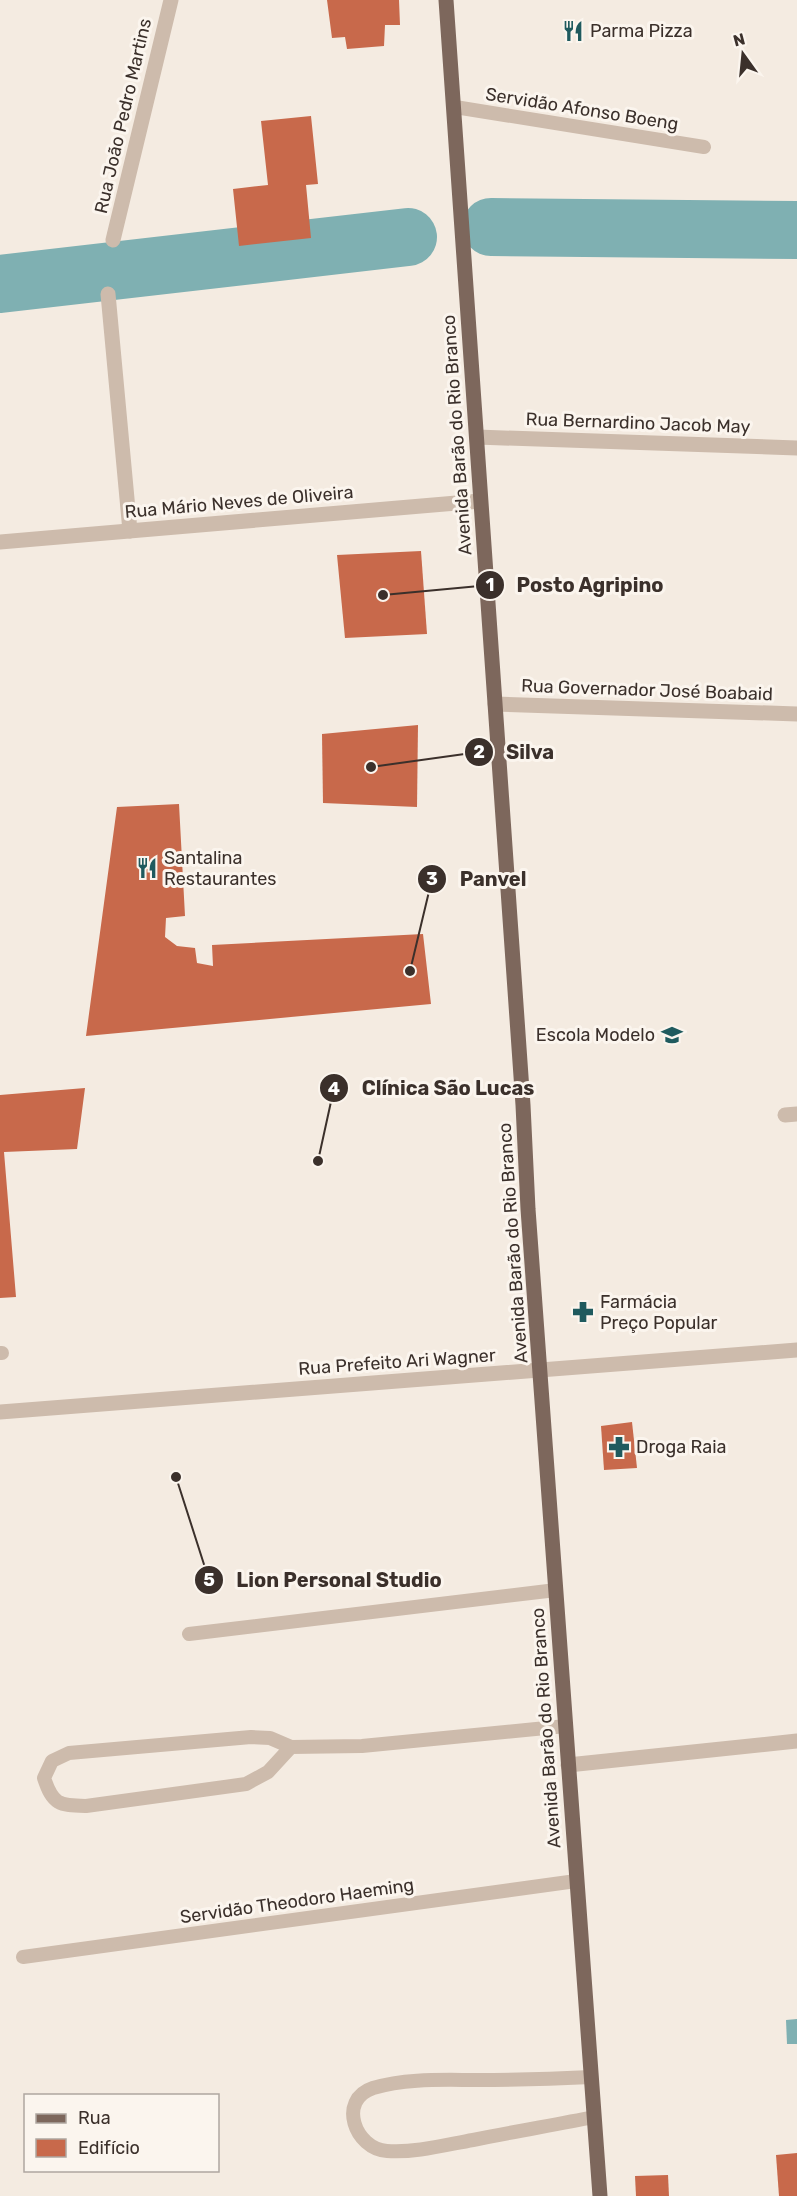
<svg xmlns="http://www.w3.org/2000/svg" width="797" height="2196" font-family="Rubik,sans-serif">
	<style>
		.water { fill: #7fb0b2 }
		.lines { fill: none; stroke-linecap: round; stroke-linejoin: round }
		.river { stroke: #7fb0b2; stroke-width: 58 }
		.building { fill: #c8694b }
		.service { stroke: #cdbbac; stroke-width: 14 }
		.minor { stroke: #cdbbac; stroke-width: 15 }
		.tertiary { stroke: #cdbbac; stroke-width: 15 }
		.primary { stroke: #7d675c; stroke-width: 15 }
		.labels { text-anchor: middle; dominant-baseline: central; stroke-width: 6; stroke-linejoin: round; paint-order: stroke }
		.poi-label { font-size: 18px; fill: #3b302b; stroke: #fbf5ee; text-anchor: start }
		.street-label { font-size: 18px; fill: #3b302b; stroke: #fbf5ee }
		.leader { fill: none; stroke: #3b302b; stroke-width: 2 }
		.callout-dot { fill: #3b302b; stroke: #fbf5ee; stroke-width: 2 }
		.mark-label { font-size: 18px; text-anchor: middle; font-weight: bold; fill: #fff }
		.callout-label { font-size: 20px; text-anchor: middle; font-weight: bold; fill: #3b302b; stroke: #fbf5ee; stroke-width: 6; stroke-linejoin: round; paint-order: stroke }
	</style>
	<rect width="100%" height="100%" fill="#f4ebe1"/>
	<polygon class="water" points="797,2019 797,2044 787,2044 786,2020"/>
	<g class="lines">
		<g class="river">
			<polyline points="491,227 797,230"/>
			<polyline points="0,284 408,237"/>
		</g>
	</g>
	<g class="building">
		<polygon points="327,0 399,0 400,25 385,25 384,46 347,49 345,37 332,38"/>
		<polygon points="311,116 318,184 306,185 311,238 239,246 233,189 268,185 261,121"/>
		<polygon points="421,551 427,634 345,638 337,555"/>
		<polygon points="418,725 417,807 323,803 322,734"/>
		<polygon points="179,804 185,916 166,918 165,937 177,946 195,948 197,963 213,966 212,945 423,934 431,1004 86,1036 117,807"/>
		<polygon points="85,1088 77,1149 4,1152 16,1297 0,1298 0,1095"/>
		<polygon points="632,1422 637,1468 604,1470 601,1426"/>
		<polygon points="797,2153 797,2196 779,2196 776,2155"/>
		<polygon points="668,2175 669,2196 636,2196 635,2176"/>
	</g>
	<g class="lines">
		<g class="service">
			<polyline points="455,107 704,147"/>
			<polyline points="0,1353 2,1353"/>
			<polyline points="189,1634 556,1590"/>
			<path d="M291 1747 268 1772 246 1784 86 1806C59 1805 53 1805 44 1778L52 1761 69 1753 251 1737 270 1738 291 1747 362 1746 566 1726"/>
			<polyline points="23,1957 576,1881"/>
			<path d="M591 2077C553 2079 515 2080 477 2080 443 2080 406 2078 373 2088 337 2100 355 2149 387 2151 415 2153 445 2145 473 2140 513 2132 553 2125 594 2117"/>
		</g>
		<g class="minor">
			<polyline points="113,240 171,0"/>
			<polyline points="108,294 130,531"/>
			<polyline points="477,437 797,448"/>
			<polyline points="0,542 480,501"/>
			<polyline points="495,704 797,714"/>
			<polyline points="785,1115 797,1114"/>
			<polyline points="568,1765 797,1741"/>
		</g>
		<polyline class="tertiary" points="0,1412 797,1350"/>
		<polyline class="primary" points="446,0 523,1105 528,1209 600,2196"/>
	</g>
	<defs>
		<symbol id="restaurant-bare" viewBox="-9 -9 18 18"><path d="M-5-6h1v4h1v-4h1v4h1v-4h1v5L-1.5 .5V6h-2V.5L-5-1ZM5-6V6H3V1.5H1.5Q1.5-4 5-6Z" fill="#1f5a5e" stroke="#fbf5ee" stroke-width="2.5" paint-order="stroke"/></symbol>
		<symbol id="school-bare" viewBox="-9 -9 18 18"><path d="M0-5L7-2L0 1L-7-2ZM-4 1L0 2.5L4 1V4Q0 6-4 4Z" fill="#1f5a5e" stroke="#fbf5ee" stroke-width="2.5" paint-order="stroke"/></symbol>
		<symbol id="pharmacy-bare" viewBox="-9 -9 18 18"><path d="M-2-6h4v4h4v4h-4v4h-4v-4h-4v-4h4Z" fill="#1f5a5e" stroke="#fbf5ee" stroke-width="2.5" paint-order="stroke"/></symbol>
	</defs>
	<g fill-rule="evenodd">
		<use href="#restaurant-bare" x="558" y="16" width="30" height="30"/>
		<use href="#restaurant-bare" x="132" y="853" width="30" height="30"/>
		<use href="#school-bare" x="657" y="1020" width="30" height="30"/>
		<use href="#pharmacy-bare" x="568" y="1297" width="30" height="30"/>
		<use href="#pharmacy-bare" x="604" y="1432" width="30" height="30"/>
	</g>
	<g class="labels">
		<g class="poi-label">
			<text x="590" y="31">Parma Pizza</text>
			<text x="164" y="858">Santalina<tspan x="164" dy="21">Restaurantes</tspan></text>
			<text x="655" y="1035" text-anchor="end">Escola Modelo</text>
			<text x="600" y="1302">Farmácia<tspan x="600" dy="21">Preço Popular</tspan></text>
			<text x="636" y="1447">Droga Raia</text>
		</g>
		<g class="street-label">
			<text transform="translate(582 109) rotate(9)">Servidão Afonso Boeng</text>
			<text transform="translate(123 116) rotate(-77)">Rua João Pedro Martins</text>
			<text transform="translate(638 423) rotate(2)">Rua Bernardino Jacob May</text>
			<text transform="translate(457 435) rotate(-94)">Avenida Barão do Rio Branco</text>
			<text transform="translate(239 502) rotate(-5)">Rua Mário Neves de Oliveira</text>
			<text transform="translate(647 690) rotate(2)">Rua Governador José Boabaid</text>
			<text transform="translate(513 1243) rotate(-94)">Avenida Barão do Rio Branco</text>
			<text transform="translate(397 1362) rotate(-4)">Rua Prefeito Ari Wagner</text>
			<text transform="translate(546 1728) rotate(-94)">Avenida Barão do Rio Branco</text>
			<text transform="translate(297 1901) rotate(-8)">Servidão Theodoro Haeming</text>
		</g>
	</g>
	<path class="leader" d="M383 595L490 585M371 767L479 752M410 971L432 879M318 1161L334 1088M176 1477L209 1580"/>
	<g class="callout-dot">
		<circle cx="383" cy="595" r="6"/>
		<circle cx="371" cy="767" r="6"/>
		<circle cx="410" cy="971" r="6"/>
		<circle cx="318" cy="1161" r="6"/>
		<circle cx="176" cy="1477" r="6"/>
		<circle cx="490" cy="585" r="15"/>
		<circle cx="479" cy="752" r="15"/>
		<circle cx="432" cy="879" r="15"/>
		<circle cx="334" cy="1088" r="15"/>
		<circle cx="209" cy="1580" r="15"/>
	</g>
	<g class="mark-label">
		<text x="490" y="591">1</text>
		<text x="479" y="758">2</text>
		<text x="432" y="885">3</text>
		<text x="334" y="1095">4</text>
		<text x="209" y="1586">5</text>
	</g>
	<g class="callout-label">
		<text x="590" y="592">Posto Agripino</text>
		<text x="530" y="759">Silva</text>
		<text x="493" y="886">Panvel</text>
		<text x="448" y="1095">Clínica São Lucas</text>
		<text x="339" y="1587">Lion Personal Studio</text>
	</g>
	<rect x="24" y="2094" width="195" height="78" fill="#fbf5ee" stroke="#aea6a0" stroke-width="1.5"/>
	<rect x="36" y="2114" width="30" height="9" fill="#7d675c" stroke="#aea6a0" stroke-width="1.5"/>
	<text x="78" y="2124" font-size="18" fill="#3b302b">Rua</text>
	<rect x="36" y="2139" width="30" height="18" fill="#c8694b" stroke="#aea6a0" stroke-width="1.5"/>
	<text x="78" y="2154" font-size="18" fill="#3b302b">Edifício</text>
	<g transform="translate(743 54) rotate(345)" stroke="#fbf5ee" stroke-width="4.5" paint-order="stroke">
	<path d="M0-4.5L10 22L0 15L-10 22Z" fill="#3b302b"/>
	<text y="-9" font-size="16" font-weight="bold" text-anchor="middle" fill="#3b302b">N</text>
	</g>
</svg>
